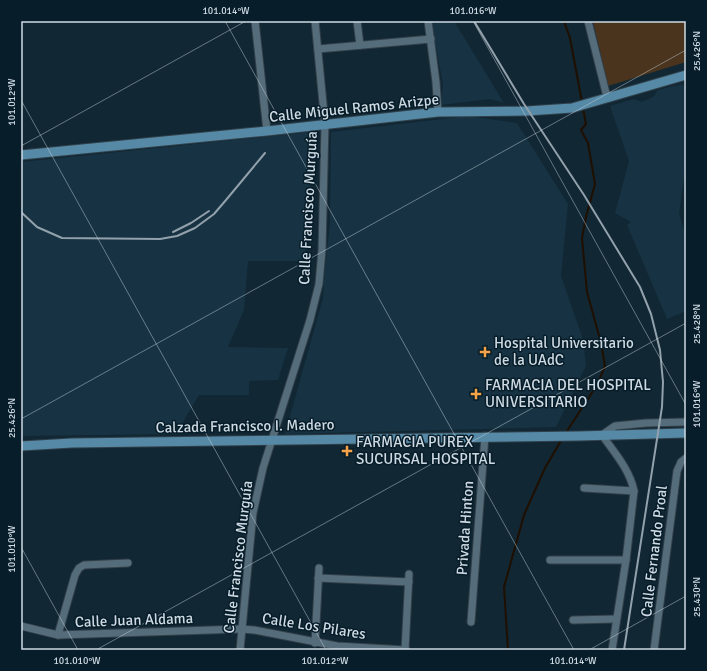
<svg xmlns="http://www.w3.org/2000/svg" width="707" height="671" font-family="Signika,sans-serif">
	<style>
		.built { fill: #173343 }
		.green { fill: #4a341e }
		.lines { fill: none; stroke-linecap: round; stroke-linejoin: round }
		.stream { stroke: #1f0f01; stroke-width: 2 }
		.minor-casing { stroke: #31404a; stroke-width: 9 }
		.major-casing { stroke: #31404a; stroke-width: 11 }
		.minor { stroke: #556c7a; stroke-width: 7 }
		.major { stroke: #5589a6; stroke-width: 9 }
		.rail { stroke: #92a1ab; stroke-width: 2 }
		.ticks { fill: none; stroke: #cedae3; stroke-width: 1; stroke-opacity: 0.45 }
		.poi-dot { fill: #f5a346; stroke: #071d29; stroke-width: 1.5 }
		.labels { text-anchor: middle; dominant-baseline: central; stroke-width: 3; stroke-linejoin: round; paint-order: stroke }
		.street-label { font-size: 15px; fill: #cedae3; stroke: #071d29 }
		.poi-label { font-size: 15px; fill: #cedae3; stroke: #071d29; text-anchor: start }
		.neatline { fill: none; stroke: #cedae3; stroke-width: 1.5 }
		.ticks-label { font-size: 10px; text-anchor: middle; fill: #cedae3 }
	</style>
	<rect width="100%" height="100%" fill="#112733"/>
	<g class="built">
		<polygon points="431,21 454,21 504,103 490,99 441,105 443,84"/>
		<polygon points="682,84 686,88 686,163 679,214 686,235 686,311 667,319 627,225 631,222 615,213 629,161 610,106 634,99 641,102 653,97 658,90"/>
		<polygon points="468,116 517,123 568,204 561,276 583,339 586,366 556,427 285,434 323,298 324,280 330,223 331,132"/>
		<polygon points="313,132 305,261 248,261 244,310 228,347 288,348 278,380 249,381 249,395 199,395 176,434 21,436 21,162"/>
	</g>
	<polygon class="green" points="593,21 686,21 686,62 608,86"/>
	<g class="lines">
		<g class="stream">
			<polyline points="564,21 570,38 582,102"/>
			<polyline points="565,434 597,385 605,366 601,343 587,292 582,238 586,217 595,184 588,143 581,130 586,124 583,108"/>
			<polyline points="508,650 504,587 524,515 545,468 562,439"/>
		</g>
		<defs>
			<g id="minor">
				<polyline points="255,21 267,131"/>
				<polyline points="357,21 360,45"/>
				<polyline points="428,21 436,82 438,112"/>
				<polyline points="588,21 607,97"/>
				<polyline points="318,49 431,39"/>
				<polyline points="584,488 634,491"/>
				<polyline points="550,560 626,560"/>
				<polyline points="318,578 409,582"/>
				<polyline points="573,620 616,619"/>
				<polyline points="471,622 485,436"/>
				<polyline points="21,626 58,635 241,629 254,630 337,646 406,650"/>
				<polyline points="58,635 75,575 79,568 84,565 128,563"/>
				<polyline points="315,643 319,568"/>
				<polyline points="240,650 253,513 263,468 310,320 319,284 322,250 325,124 315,21"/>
				<polyline points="405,650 409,574"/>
				<path d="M612 650 626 560 634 491C630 470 614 452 602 435L615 426 646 423 686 422"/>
				<polyline points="654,650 677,471 681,462 686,458"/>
			</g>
			<g id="major">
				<polyline points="21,155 267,131 438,112 527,111 572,108 686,75"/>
				<polyline points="21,446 72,443 579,436 686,433"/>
			</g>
		</defs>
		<use href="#minor" class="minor-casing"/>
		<use href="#major" class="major-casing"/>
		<use href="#minor" class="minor"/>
		<use href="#major" class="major"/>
		<g class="rail">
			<polyline points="474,21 524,104 584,195 640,287 651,314 660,350 663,382 662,407 624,650"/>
			<polyline points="21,212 37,227 62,238 160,239 177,236 195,228 214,214 226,200 265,153"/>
			<polyline points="173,232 191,223 209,211"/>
		</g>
	</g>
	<path class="ticks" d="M225 21 574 650M473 21 686 405M21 100 326 650M21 146 246 21M21 419 686 50M21 547 78 650M96 650 686 323M589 650 686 596"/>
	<g class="poi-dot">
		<path d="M483 346h4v4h4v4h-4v4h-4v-4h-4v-4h4z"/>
		<path d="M474 388h4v4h4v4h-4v4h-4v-4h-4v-4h4z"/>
		<path d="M345 445h4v4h4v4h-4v4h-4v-4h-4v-4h4z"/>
	</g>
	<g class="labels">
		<g class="street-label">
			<text transform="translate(354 108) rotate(-6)">Calle Miguel Ramos Arizpe</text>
			<text transform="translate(308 208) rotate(-87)">Calle Francisco Murguía</text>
			<text transform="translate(245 426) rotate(-1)">Calzada Francisco I. Madero</text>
			<text transform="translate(465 528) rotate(-86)">Privada Hinton</text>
			<text transform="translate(654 551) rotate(-83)">Calle Fernando Proal</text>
			<text transform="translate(238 557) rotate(-83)">Calle Francisco Murguía</text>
			<text transform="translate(134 620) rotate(-2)">Calle Juan Aldama</text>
			<text transform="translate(314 626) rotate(9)">Calle Los Pilares</text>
		</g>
		<g class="poi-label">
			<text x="494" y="343">Hospital Universitario<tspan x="494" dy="17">de la UAdC</tspan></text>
			<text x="485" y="385">FARMACIA DEL HOSPITAL<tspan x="485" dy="17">UNIVERSITARIO</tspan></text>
			<text x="356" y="442">FARMACIA PUREX<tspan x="356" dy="17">SUCURSAL HOSPITAL</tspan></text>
		</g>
	</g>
	<rect width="707" height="671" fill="none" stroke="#071d29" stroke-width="44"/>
	<rect x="22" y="22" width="663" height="627" class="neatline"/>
	<g class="ticks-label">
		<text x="226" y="14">101.014°W</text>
		<text x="473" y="14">101.016°W</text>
		<text transform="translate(696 51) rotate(-90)" y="4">25.426°N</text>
		<text transform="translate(11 102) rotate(-90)" y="4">101.012°W</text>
		<text transform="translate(696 324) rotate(-90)" y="4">25.428°N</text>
		<text transform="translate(696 404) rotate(-90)" y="4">101.016°W</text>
		<text transform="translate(11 418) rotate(-90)" y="4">25.426°N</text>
		<text transform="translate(11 549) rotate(-90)" y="4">101.010°W</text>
		<text transform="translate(696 597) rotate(-90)" y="4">25.430°N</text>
		<text x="77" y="664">101.010°W</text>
		<text x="325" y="664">101.012°W</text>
		<text x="573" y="664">101.014°W</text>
	</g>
</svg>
